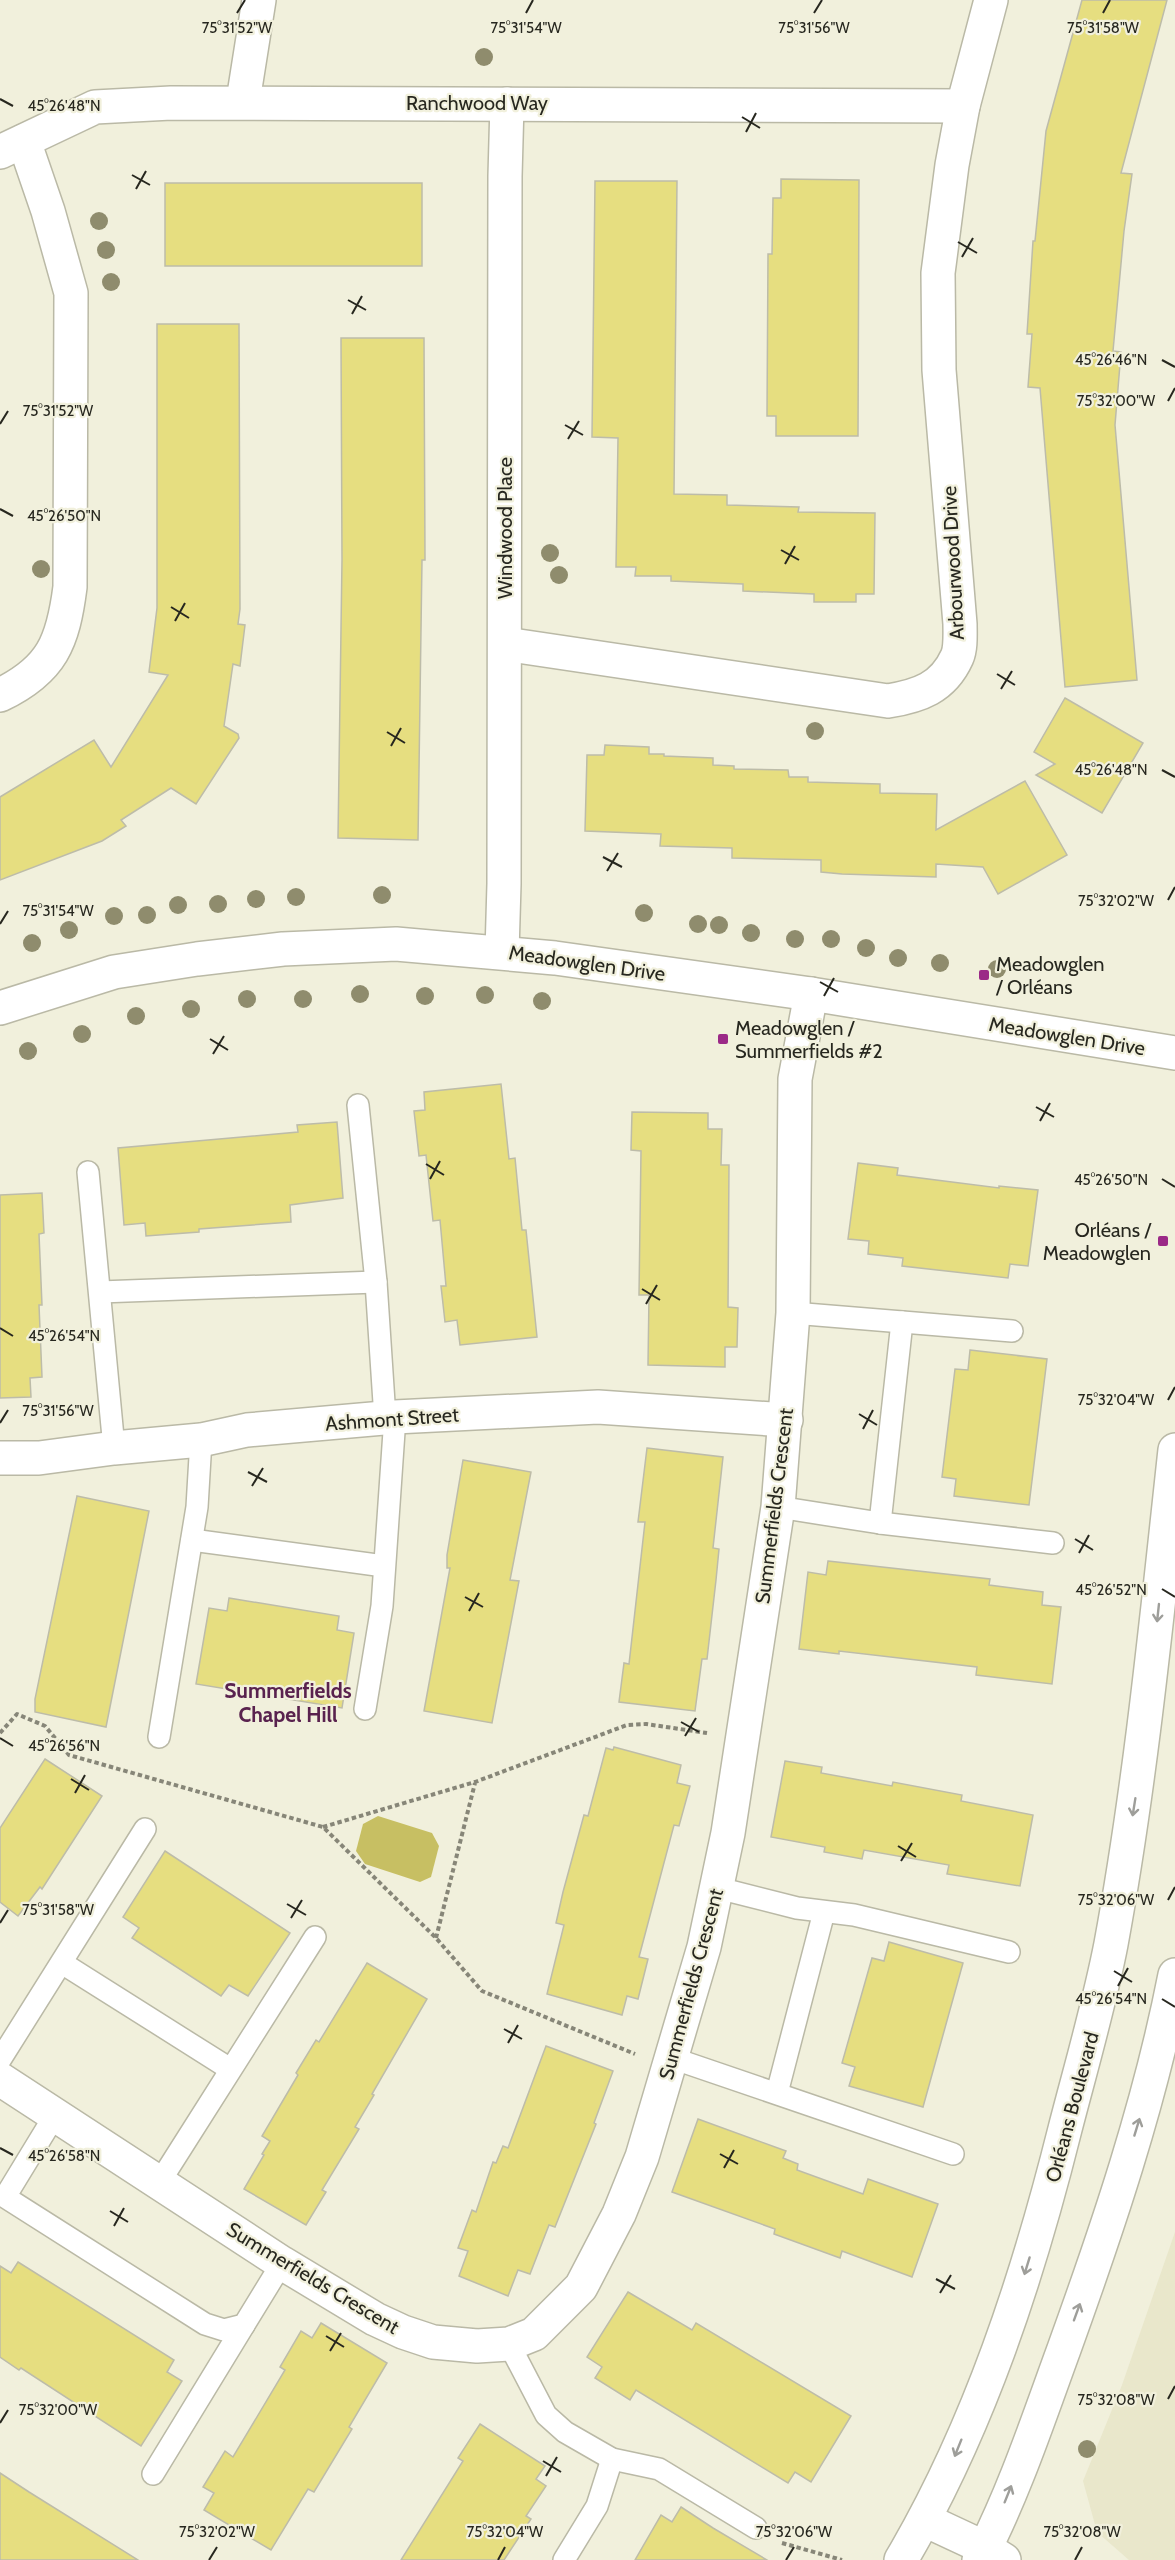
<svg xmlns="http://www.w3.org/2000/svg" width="1175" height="2560" font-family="Cabin,sans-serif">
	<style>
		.built { fill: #e9e7cb }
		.green { fill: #c7bf63 }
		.building { fill: #e6de80; stroke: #bdbca9; stroke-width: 1.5 }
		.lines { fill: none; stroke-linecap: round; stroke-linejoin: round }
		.service-casing { stroke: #bab9a6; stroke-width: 24 }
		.minor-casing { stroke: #bab9a6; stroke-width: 36 }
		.tertiary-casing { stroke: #bab9a6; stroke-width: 36 }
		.secondary-casing { stroke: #bab9a6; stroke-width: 36 }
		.path { stroke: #878678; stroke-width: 4; stroke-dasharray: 4.5 3; stroke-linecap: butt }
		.service { stroke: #fff; stroke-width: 21 }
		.minor { stroke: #fff; stroke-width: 33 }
		.tertiary { stroke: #fff; stroke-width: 33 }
		.secondary { stroke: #fff; stroke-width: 33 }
		.tree { fill: #8f8c6d }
		.oneway { stroke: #9e9e9a }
		.ticks { fill: none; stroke: #27271f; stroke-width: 2 }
		.poi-dot { fill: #9b2987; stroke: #f1f0dc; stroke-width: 2 }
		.labels { text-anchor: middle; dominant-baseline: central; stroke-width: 4.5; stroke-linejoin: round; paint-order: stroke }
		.street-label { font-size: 20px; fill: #27271f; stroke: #f1f0dc }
		.poi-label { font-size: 20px; fill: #27271f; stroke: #f1f0dc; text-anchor: start }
		.neighbourhood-label { font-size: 21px; font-weight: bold; fill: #59224e; stroke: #f1f0dc }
		.ticks-label { font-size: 15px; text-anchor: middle; fill: #27271f; stroke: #f1f0dc; stroke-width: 4.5; stroke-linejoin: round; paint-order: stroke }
	</style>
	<rect width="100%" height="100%" fill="#f1f0dc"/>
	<polygon class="built" points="1175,2232 1175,2560 1129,2560 1097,2532 1083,2481 1122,2385"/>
	<polygon class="green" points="378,1816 432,1833 439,1846 431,1877 420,1882 365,1864 356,1851 363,1824"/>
	<g class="building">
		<polygon points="1082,0 1167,0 1121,173 1132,174 1124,231 1113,351 1121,352 1115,425 1137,680 1065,687 1040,388 1028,387 1032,334 1027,334 1033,241 1035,241 1046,131"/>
		<polygon points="781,179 859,180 858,436 776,436 776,416 767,416 768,254 772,254 773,198 781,198"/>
		<polygon points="595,181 677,181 674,494 727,495 727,505 799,507 798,512 875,513 874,594 856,594 856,602 814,602 814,594 743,591 743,584 671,581 671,576 635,576 636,567 616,567 618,438 592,437"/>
		<rect x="165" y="183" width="257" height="83"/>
		<polygon points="157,324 239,324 240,609 238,624 245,625 240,666 233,664 224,726 238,734 239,738 196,804 171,788 121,820 126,826 102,841 0,880 0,797 94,740 111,767 168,675 149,672 157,608"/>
		<polygon points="341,338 424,338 425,560 422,560 418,840 338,838 342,560"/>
		<polygon points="1065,698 1143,743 1102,813 1036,775 1055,764 1034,752"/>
		<polygon points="605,745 649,747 649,754 664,754 664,756 713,758 713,765 734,766 734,769 788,770 789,777 808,777 808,782 880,784 880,793 937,794 936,830 1025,781 1067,855 998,894 983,867 936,864 936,877 842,874 821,872 821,860 732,858 732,848 660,846 661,834 585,831 587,755 604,755"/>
		<polygon points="501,1084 509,1159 515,1158 522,1230 526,1230 537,1337 460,1345 457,1320 445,1322 441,1286 446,1286 440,1220 433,1221 426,1155 419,1156 414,1111 425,1110 424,1092"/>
		<polygon points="632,1112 708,1113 708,1129 722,1129 721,1165 729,1165 728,1307 738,1308 737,1347 725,1347 725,1367 648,1365 649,1295 639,1295 641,1151 631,1150"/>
		<polygon points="337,1122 343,1198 290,1205 291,1222 199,1229 199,1232 146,1236 145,1223 124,1225 118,1148 298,1132 297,1125"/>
		<polygon points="858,1163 898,1168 897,1175 999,1188 999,1186 1038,1190 1028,1266 1010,1264 1008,1278 902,1266 903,1258 868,1254 869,1241 848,1239"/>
		<polygon points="42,1193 44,1233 39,1234 42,1305 39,1305 42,1377 30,1378 31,1397 0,1398 0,1195"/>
		<polygon points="970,1350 1047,1359 1029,1505 954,1496 956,1479 942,1477 955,1369 968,1370"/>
		<polygon points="647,1448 723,1457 713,1548 719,1549 716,1580 707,1659 702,1659 695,1711 619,1702 624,1663 629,1664 645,1522 638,1522"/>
		<polygon points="463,1460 531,1472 510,1580 519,1581 492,1723 424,1711 450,1568 447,1568 447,1555"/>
		<polygon points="77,1496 149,1511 106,1727 35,1712 35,1699"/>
		<polygon points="828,1561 990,1579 989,1585 1043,1592 1042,1605 1061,1607 1052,1684 976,1675 977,1667 839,1651 839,1654 799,1649 808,1572 826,1575"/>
		<polygon points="229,1598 339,1616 337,1630 354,1633 342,1708 196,1684 209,1608 227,1611"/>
		<polygon points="614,1747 681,1765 677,1783 690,1786 679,1826 674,1825 639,1957 648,1959 638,1999 627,1996 622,2015 547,1994 564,1925 556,1923 563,1892 584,1815 588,1816 606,1748 613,1750"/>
		<polygon points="45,1759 102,1796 42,1889 40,1887 18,1916 0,1902 0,1828"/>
		<polygon points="785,1761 822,1767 821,1773 854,1779 892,1786 893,1782 962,1795 961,1801 1033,1815 1020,1886 947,1874 949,1865 864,1850 862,1859 824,1852 825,1847 771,1837"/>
		<polygon points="165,1851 290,1933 248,1996 229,1985 221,1996 132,1938 139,1928 123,1917"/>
		<polygon points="889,1942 963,1963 923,2107 849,2086 855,2067 842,2063 872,1958 884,1961"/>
		<polygon points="367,1963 427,1999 372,2094 374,2095 355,2127 359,2129 322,2190 326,2192 306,2225 244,2189 264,2155 262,2154 270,2141 262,2136 298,2075 296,2073 316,2040 319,2042"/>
		<polygon points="546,2046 613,2071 594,2123 596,2124 555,2227 549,2225 530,2274 518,2270 508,2296 459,2276 468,2251 458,2248 472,2210 476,2212 493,2162 496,2163 503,2146 508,2148"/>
		<polygon points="698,2119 786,2151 783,2158 798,2164 797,2170 863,2194 868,2179 938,2204 912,2277 842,2251 840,2258 774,2234 775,2229 672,2192"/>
		<polygon points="18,2262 174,2360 167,2372 182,2381 141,2446 21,2368 19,2370 0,2357 0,2266 11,2273"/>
		<polygon points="628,2292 692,2330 696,2323 851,2416 811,2482 795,2472 788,2483 636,2390 630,2400 595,2378 602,2367 587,2357"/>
		<polygon points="321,2323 387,2363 349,2427 352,2429 314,2492 308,2489 271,2550 204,2510 214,2493 203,2487 225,2451 233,2457 285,2370 280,2367 301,2331 312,2338"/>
		<polygon points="480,2424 545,2466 536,2479 546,2486 526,2516 531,2519 504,2560 401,2560 463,2461 458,2458"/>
		<polygon points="0,2473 29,2492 138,2560 0,2560"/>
		<polygon points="681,2507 713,2528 767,2560 635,2560 661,2515 672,2522"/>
	</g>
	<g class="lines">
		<defs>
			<g id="service">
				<polyline points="358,1105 376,1282 385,1418"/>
				<polyline points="88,1172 114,1448"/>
				<polyline points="100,1292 376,1282"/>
				<polyline points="793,1313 1012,1331"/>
				<polyline points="778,1507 880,1523 1053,1543"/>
				<polyline points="880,1523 902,1322"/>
				<polyline points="192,1540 384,1566"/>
				<polyline points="365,1709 382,1606 395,1417"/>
				<polyline points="159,1737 197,1507 201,1440"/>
				<polyline points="718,1888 797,1908 854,1915 1009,1952"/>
				<polyline points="62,1963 230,2069"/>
				<polyline points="672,2058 953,2154"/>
				<polyline points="0,2060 145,1829"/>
				<polyline points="777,2093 824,1912"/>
				<polyline points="55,2115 5,2197 205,2324 224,2330 244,2325 282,2263"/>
				<polyline points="159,2183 315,1937"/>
				<polyline points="509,2344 546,2415 565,2432 612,2459 659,2469 756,2528"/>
				<polyline points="153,2474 244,2325"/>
				<polyline points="564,2560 597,2506 612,2459"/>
			</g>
			<g id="minor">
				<polyline points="243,101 259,0"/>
				<polyline points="0,152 95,107 171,103 963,106"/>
				<path d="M505 644 888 701C919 696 943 688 957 657 961 648 960 634 960 624L939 370 938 273 952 165 963 106 991 0"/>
				<path d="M0 695C52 670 63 642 70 587L71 293 48 211 24 141"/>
				<polyline points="502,952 504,884 505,176 507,104"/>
				<polyline points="0,1458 39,1458 114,1448 201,1440 247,1430 395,1417 598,1407 786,1420"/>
				<polyline points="0,2079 282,2263 375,2319 403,2332 433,2342 477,2346 509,2344 534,2334 581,2287 619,2214 642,2157 704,1947 728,1833 778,1507 793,1313 795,1079 811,994"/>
			</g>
			<g id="tertiary">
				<polyline points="0,1008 114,972 197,959 283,949 396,944 555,958 811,994 1175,1053"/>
				<polyline points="925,2520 985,2548 1004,2560"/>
			</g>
			<g id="secondary">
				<path d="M901 2560C979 2428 1028 2277 1065 2129 1081 2067 1099 2006 1111 1944 1141 1781 1157 1615 1175 1450"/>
				<path d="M979 2560C1014 2493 1038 2420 1064 2349 1108 2227 1150 2103 1175 1975"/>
			</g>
		</defs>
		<use href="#service" class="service-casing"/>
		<use href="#minor" class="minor-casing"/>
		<use href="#tertiary" class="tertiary-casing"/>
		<use href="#secondary" class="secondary-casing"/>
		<g class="path">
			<polyline points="0,1733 17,1714 45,1726 69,1755 323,1827 436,1938 482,1991 635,2054"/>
			<polyline points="323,1827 475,1782 627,1725 646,1724 707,1733"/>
			<polyline points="436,1938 475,1783"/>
			<polyline points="782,2543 842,2560"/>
		</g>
		<use href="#service" class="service"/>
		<use href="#minor" class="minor"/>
		<use href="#tertiary" class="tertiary"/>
		<use href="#secondary" class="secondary"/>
	</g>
	<g class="tree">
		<circle cx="484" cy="57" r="9"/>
		<circle cx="99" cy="221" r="9"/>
		<circle cx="106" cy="250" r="9"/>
		<circle cx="111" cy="282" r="9"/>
		<circle cx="550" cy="553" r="9"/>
		<circle cx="41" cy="569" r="9"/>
		<circle cx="559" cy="575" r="9"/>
		<circle cx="815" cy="731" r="9"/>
		<circle cx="382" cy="895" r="9"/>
		<circle cx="296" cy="897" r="9"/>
		<circle cx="256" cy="899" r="9"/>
		<circle cx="218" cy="904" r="9"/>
		<circle cx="178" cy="905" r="9"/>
		<circle cx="644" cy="913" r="9"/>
		<circle cx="147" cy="915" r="9"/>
		<circle cx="114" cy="916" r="9"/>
		<circle cx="698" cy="924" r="9"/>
		<circle cx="719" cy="925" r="9"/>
		<circle cx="69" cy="930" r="9"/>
		<circle cx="751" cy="933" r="9"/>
		<circle cx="795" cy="939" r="9"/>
		<circle cx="831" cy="939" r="9"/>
		<circle cx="32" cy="943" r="9"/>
		<circle cx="866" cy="948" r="9"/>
		<circle cx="898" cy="958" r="9"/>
		<circle cx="940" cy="963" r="9"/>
		<circle cx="997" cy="969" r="9"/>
		<circle cx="360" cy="994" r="9"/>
		<circle cx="485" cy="995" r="9"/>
		<circle cx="425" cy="996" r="9"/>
		<circle cx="247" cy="999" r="9"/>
		<circle cx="303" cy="999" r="9"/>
		<circle cx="542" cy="1001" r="9"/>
		<circle cx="191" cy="1009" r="9"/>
		<circle cx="136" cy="1016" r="9"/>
		<circle cx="82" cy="1034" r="9"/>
		<circle cx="28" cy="1051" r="9"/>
		<circle cx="1087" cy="2449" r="9"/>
	</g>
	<defs><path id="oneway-shaft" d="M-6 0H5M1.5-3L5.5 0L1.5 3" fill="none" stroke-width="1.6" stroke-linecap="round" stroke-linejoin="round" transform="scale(1.5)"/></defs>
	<g class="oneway">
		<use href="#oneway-shaft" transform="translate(1158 1613) rotate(96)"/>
		<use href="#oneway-shaft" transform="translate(1134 1807) rotate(99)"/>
		<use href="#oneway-shaft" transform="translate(1137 2127) rotate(-73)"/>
		<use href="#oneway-shaft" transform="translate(1027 2266) rotate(107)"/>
		<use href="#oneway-shaft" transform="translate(1077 2312) rotate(-70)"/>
		<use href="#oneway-shaft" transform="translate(958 2448) rotate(112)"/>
		<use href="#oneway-shaft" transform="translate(1008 2494) rotate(-68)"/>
	</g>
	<path class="ticks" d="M237 13 245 0M526 13 533 0M814 13 822 0M1103 13 1110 0M0 99 13 106M742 117 760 128M746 132 756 113M132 175 150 185M136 189 146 171M958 242 977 253M962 257 973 238M348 300 366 310M352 314 362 296M1162 360 1175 367M1168 401 1175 388M0 424 8 411M565 425 583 435M568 439 579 421M0 509 13 516M781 550 799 560M785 564 795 546M171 607 189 618M175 621 185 603M997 674 1015 685M1001 689 1012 671M387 732 405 743M391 746 401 728M1162 770 1175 777M603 857 622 867M607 871 618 853M1168 900 1175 887M0 924 8 911M820 982 838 992M824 996 834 978M210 1039 228 1050M213 1054 224 1036M1036 1107 1054 1117M1040 1121 1050 1103M426 1164 444 1175M430 1179 440 1161M1162 1179 1175 1187M642 1289 660 1300M646 1304 657 1285M0 1328 13 1336M1168 1400 1175 1387M859 1414 877 1425M0 1423 8 1410M863 1429 873 1410M248 1472 267 1482M252 1486 263 1468M1075 1539 1093 1550M1079 1553 1089 1535M1162 1589 1175 1597M465 1597 483 1607M469 1611 479 1593M681 1722 699 1732M685 1736 696 1718M0 1738 13 1746M71 1779 89 1790M75 1793 85 1775M898 1846 916 1857M901 1861 912 1843M1168 1900 1175 1887M287 1904 306 1915M291 1918 302 1900M0 1923 8 1910M1114 1971 1132 1982M1118 1986 1128 1968M1162 1999 1175 2007M504 2029 522 2039M508 2043 518 2025M0 2148 13 2155M720 2154 738 2164M724 2168 734 2150M110 2211 128 2222M114 2226 124 2208M936 2279 955 2289M940 2293 951 2275M326 2336 344 2347M330 2351 341 2333M1168 2399 1175 2386M0 2423 8 2410M543 2461 561 2472M546 2476 557 2457M209 2560 217 2547M498 2560 505 2547M786 2560 794 2547M1075 2560 1082 2547"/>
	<g class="poi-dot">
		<rect x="978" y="969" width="12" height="12" rx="3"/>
		<rect x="717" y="1033" width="12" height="12" rx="3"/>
		<rect x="1157" y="1235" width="12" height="12" rx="3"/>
	</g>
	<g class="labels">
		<g class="street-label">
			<text x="477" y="103">Ranchwood Way</text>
			<text transform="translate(505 528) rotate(-90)">Windwood Place</text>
			<text transform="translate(953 563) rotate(-93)">Arbourwood Drive</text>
			<text transform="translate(587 963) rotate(8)">Meadowglen Drive</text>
			<text transform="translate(1067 1036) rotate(9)">Meadowglen Drive</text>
			<text transform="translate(392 1419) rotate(-4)">Ashmont Street</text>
			<text transform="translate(774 1506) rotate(-83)">Summerfields Crescent</text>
			<text transform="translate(691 1984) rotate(-75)">Summerfields Crescent</text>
			<text transform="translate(1072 2107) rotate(-75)">Orléans Boulevard</text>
			<text transform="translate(313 2278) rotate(31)">Summerfields Crescent</text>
		</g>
		<g class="poi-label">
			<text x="996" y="964">Meadowglen<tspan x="996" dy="23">/ Orléans</tspan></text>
			<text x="735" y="1028">Meadowglen /<tspan x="735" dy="23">Summerfields #2</tspan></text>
			<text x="1151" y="1230" text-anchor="end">Orléans /<tspan x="1151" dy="23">Meadowglen</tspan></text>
		</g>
		<g class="neighbourhood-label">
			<text x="288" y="1690">Summerfields<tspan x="288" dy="24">Chapel Hill</tspan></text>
		</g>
	</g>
	<g class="ticks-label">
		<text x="237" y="33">75°31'52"W</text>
		<text x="526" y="33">75°31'54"W</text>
		<text x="814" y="33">75°31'56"W</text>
		<text x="1103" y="33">75°31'58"W</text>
		<text x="64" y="111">45°26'48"N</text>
		<text x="1111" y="365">45°26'46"N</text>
		<text x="1116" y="406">75°32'00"W</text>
		<text x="58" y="416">75°31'52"W</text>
		<text x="64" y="521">45°26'50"N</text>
		<text x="1111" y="775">45°26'48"N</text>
		<text x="1116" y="906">75°32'02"W</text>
		<text x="58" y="916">75°31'54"W</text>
		<text x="1111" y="1185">45°26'50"N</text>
		<text x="64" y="1341">45°26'54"N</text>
		<text x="1116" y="1405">75°32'04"W</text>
		<text x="58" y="1416">75°31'56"W</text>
		<text x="1111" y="1595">45°26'52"N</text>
		<text x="64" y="1751">45°26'56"N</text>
		<text x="1116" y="1905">75°32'06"W</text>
		<text x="58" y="1915">75°31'58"W</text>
		<text x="1111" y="2004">45°26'54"N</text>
		<text x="64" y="2161">45°26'58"N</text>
		<text x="1116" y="2405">75°32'08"W</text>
		<text x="58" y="2415">75°32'00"W</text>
		<text x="217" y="2537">75°32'02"W</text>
		<text x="505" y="2537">75°32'04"W</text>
		<text x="794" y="2537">75°32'06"W</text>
		<text x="1082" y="2537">75°32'08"W</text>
	</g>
</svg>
